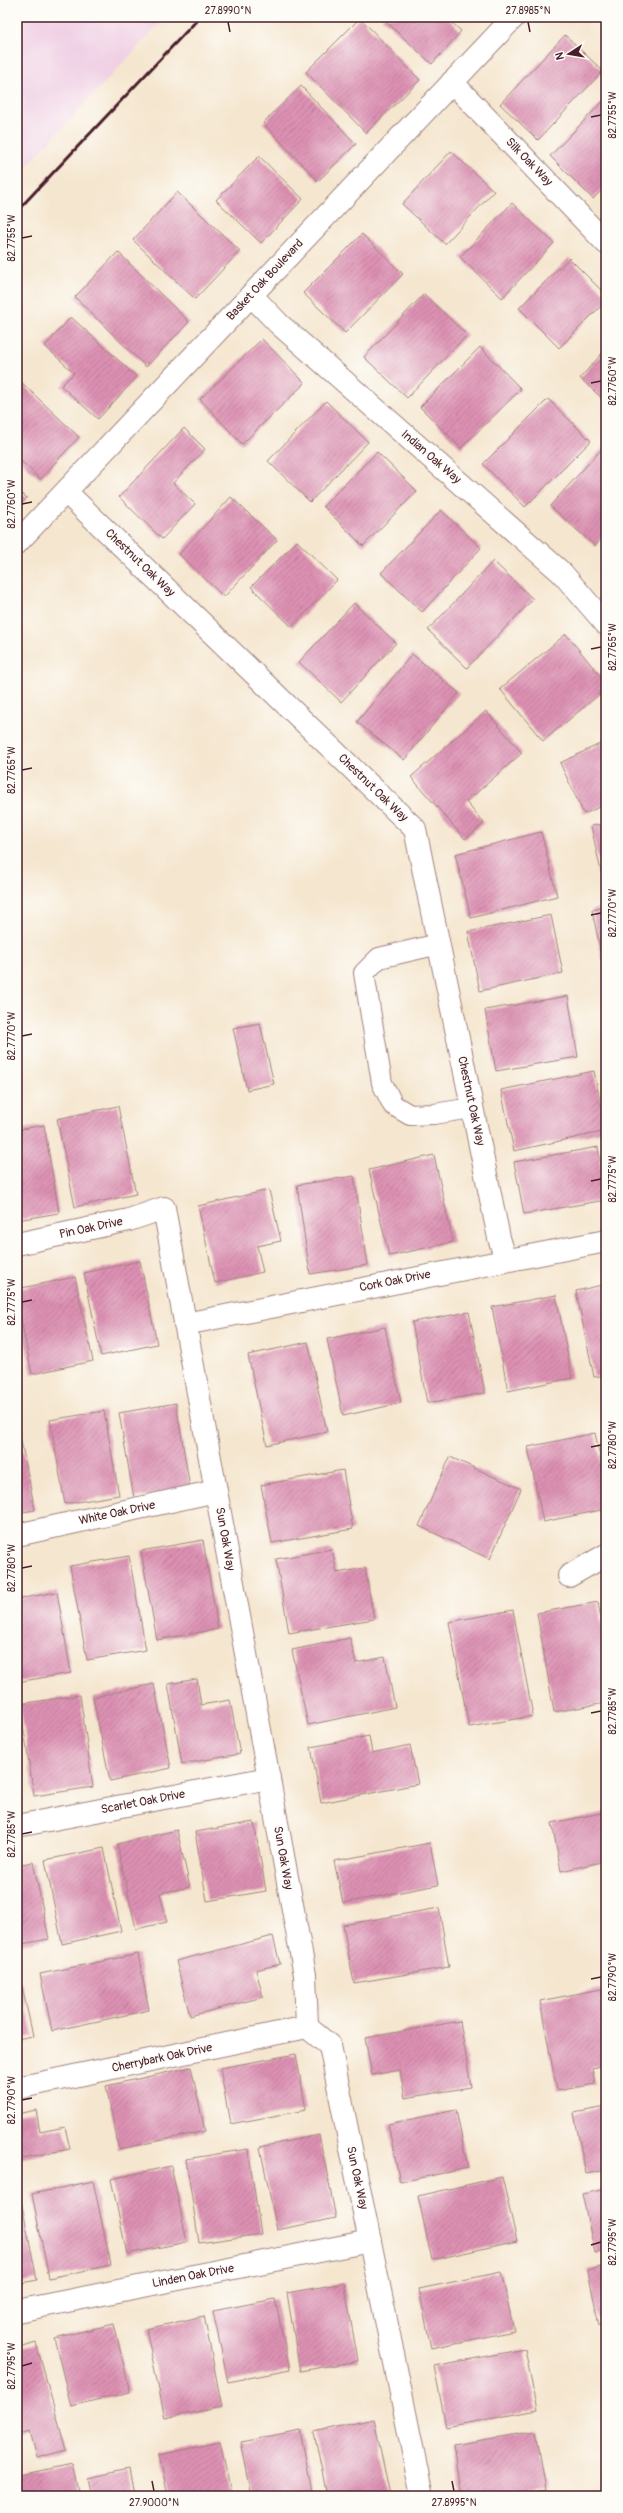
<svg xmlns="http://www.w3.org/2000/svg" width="623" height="2513" font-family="Pangolin,sans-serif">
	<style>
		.built { fill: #f0d0e5 }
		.building { fill: url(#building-hatch) }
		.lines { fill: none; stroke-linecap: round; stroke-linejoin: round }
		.service-casing { stroke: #a0827d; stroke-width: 22 }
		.minor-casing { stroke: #a0827d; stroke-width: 24 }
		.service { stroke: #fff; stroke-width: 20 }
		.minor { stroke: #fff; stroke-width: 22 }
		.rail { stroke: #4a1f2b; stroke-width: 3 }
		.ticks { fill: none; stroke: #4a1f2b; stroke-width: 1.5 }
		.labels { text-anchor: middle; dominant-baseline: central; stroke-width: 3; stroke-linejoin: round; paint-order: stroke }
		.street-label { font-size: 12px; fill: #4a1f2b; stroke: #fdfcf7 }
		.neatline { fill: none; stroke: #4a1f2b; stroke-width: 1.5 }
		.ticks-label { font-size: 10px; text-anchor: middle; fill: #4a1f2b }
	</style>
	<defs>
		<pattern id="building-hatch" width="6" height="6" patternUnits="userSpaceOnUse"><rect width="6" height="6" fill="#dd91b3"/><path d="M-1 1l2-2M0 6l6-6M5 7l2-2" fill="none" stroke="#b57692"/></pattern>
	</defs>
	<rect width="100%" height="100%" fill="#fdfcf7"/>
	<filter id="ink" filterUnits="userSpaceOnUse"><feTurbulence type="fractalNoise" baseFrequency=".025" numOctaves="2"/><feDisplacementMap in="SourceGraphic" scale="8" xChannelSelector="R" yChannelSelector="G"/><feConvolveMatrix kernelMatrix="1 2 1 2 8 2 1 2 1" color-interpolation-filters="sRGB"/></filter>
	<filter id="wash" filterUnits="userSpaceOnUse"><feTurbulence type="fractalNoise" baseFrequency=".012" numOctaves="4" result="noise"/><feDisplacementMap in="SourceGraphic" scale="16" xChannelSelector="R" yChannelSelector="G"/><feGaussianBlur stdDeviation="0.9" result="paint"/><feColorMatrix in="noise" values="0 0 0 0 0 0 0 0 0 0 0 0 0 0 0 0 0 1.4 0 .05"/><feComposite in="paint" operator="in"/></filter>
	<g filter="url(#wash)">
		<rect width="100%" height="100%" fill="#f5e6cf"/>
		<polygon class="built" points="17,17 166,17 17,176"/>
		<g id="blocks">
			<g class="building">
				<polygon points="381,17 446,17 461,31 432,64"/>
				<polygon points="596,17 606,17 606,26"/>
				<polygon points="360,18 420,80 366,133 306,72"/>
				<polygon points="565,35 603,71 538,140 500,104"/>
				<polygon points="301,86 356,144 318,181 263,123"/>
				<polygon points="606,98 606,186 593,199 550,156"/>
				<polygon points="451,151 494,191 445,244 402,204"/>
				<polygon points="259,156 303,199 261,243 216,200"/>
				<polygon points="177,192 240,251 195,299 133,240"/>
				<polygon points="512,203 554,243 502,298 460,257"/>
				<polygon points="362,234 403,274 345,333 303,293"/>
				<polygon points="118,252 189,322 146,367 75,297"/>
				<polygon points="569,258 606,295 606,301 559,348 519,308"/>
				<polygon points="424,294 467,335 407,398 364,357"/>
				<polygon points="71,317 137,377 98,419 61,386 74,373 45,346"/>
				<polygon points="262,339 305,383 242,444 200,399"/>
				<polygon points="480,347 521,389 461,448 420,407"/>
				<polygon points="606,349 606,402 580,378"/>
				<polygon points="20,381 79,437 40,479 17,457 17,423 20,420 17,418 17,383"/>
				<polygon points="548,399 591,441 525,507 483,464"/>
				<polygon points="326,401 368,442 310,502 268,461"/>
				<polygon points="184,428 205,449 173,483 195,504 162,539 119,497"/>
				<polygon points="606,444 606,533 595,546 550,506"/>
				<polygon points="377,452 417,491 363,546 323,506"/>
				<polygon points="17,490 27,498 17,509"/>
				<polygon points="231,497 277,540 224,597 179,554"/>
				<polygon points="441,510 481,548 422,612 381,573"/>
				<polygon points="297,541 337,580 292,627 251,587"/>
				<polygon points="493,561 533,599 467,668 428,630"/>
				<polygon points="606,565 606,575 601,570"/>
				<polygon points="354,603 396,643 341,702 299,662"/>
				<polygon points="566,634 606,683 606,689 543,741 500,689"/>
				<polygon points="412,654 459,693 404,760 357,722"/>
				<polygon points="486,711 522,753 466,802 484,823 465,839 411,777"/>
				<polygon points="606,741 606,804 584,814 560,763"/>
				<polygon points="606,823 606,885 604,885 591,826"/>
				<polygon points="541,832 557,896 471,918 455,854"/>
				<polygon points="606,907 606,963 603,963 592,910"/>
				<polygon points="551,915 563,973 480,991 468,932"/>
				<polygon points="568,996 578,1057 496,1071 485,1010"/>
				<polygon points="260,1023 274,1084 247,1090 233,1028"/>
				<polygon points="594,1071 606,1131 514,1151 501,1090"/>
				<polygon points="118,1106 136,1194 75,1207 57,1119"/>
				<polygon points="44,1125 59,1213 17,1220 17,1130"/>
				<polygon points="598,1147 606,1200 524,1214 514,1162"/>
				<polygon points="434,1155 453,1242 389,1256 369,1170"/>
				<polygon points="354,1176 368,1265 310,1274 297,1185"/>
				<polygon points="269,1190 281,1241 257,1246 263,1272 215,1283 198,1206"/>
				<polygon points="140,1261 157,1344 101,1356 84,1273"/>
				<polygon points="75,1277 93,1361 32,1374 17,1301 17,1289"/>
				<polygon points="606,1284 606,1375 594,1377 576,1291"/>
				<polygon points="556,1295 572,1378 508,1391 492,1307"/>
				<polygon points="469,1312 485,1393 427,1403 412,1322"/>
				<polygon points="385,1327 401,1403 343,1416 327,1339"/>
				<polygon points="308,1342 327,1432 267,1445 248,1355"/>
				<polygon points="176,1403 190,1488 134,1498 119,1413"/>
				<polygon points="104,1411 119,1495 65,1504 50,1420"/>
				<polygon points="17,1421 35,1510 17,1513"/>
				<polygon points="595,1433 606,1486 606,1509 543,1522 528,1447"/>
				<polygon points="450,1457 521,1489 490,1559 419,1526"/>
				<polygon points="343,1470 353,1529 272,1543 261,1485"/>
				<polygon points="203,1540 218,1629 157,1640 141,1551"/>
				<polygon points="332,1549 337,1573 365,1568 374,1619 289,1633 276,1559"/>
				<polygon points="129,1556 146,1650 87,1660 70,1566"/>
				<polygon points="57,1592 71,1673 17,1682 17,1599"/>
				<polygon points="598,1602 606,1649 606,1703 554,1712 537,1613"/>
				<polygon points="513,1610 533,1716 469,1727 449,1622"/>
				<polygon points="350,1638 356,1663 385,1657 395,1707 308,1725 292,1650"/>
				<polygon points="197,1679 201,1705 230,1700 240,1754 182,1764 168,1684"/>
				<polygon points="154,1684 171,1768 110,1781 93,1697"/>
				<polygon points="80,1695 93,1787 34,1796 20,1704"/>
				<polygon points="369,1736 372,1753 410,1745 418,1784 321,1803 311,1747"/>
				<polygon points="17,1786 21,1799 17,1800"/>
				<polygon points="606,1812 606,1861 561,1871 552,1823"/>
				<polygon points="254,1822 266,1891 207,1901 195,1832"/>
				<polygon points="177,1830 190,1887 160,1893 167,1922 136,1929 117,1844"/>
				<polygon points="430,1843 438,1885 343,1903 334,1861"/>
				<polygon points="104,1848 121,1931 62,1944 45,1860"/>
				<polygon points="33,1862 49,1939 17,1945 17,1865"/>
				<polygon points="439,1908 449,1967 354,1983 343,1925"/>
				<polygon points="273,1936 280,1964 256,1970 263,1997 190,2016 176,1961"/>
				<polygon points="138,1954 149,2010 52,2031 40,1974"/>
				<polygon points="21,1982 33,2036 17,2039 17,1983"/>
				<polygon points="601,1989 606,2015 606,2065 592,2068 595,2084 557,2091 540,2001"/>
				<polygon points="460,2021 471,2087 405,2098 400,2070 372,2075 365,2038"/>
				<polygon points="296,2054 306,2110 230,2124 220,2068"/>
				<polygon points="191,2067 205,2131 119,2149 106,2086"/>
				<polygon points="606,2107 606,2170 586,2174 574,2113"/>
				<polygon points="36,2110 40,2132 65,2127 70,2149 17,2159 17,2114"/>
				<polygon points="456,2110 468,2168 400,2182 388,2124"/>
				<polygon points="319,2135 336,2218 277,2230 260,2147"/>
				<polygon points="248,2149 261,2234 199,2243 186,2159"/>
				<polygon points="171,2166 187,2242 127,2254 111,2179"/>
				<polygon points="502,2177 517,2241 432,2260 418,2196"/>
				<polygon points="93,2181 111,2265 49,2278 32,2194"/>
				<polygon points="606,2189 606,2251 595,2253 582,2194"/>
				<polygon points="21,2200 37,2280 17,2284 17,2201"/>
				<polygon points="606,2266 606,2324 599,2326 588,2270"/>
				<polygon points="501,2272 514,2331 431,2348 419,2289"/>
				<polygon points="344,2283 358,2361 300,2371 287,2293"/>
				<polygon points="275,2299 290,2370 228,2382 213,2311"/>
				<polygon points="204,2316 222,2407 165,2418 146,2329"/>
				<polygon points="114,2324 130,2392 71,2406 54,2338"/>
				<polygon points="36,2343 66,2450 37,2458 30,2431 17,2435 17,2349"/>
				<polygon points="606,2345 606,2360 605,2360 603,2346"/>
				<polygon points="525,2349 537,2410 446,2427 434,2366"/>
				<polygon points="374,2419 390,2496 327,2496 314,2432"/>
				<polygon points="300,2430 313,2496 252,2496 241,2442"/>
				<polygon points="536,2431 546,2490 513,2496 461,2496 453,2445"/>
				<polygon points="220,2442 232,2496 168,2496 159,2455"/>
				<polygon points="72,2464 79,2496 21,2496 17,2476"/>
				<polygon points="129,2469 134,2496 92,2496 88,2478"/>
			</g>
		</g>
	</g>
	<g filter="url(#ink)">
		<use href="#blocks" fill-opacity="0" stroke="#a0827d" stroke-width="1"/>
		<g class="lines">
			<defs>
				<polyline id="service" points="439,944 379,958 364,973 382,1083 393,1105 410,1115 434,1114 472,1108"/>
				<g id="minor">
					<polyline points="452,82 606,243"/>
					<polyline points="251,295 279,324 562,573 606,624"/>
					<polyline points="66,492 415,829 499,1238 506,1260"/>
					<polyline points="17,543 514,17"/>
					<polyline points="17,1244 129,1220 164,1208 305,1975 307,2027 330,2046 422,2496"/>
					<polyline points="185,1324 606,1241"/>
					<polyline points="17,1535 216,1491"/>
					<polyline points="569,1576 606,1555"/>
					<polyline points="17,1826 269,1778"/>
					<polyline points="17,2088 307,2027"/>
					<polyline points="17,2311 370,2241"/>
				</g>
			</defs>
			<use href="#service" class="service-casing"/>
			<use href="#minor" class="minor-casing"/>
			<use href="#service" class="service"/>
			<use href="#minor" class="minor"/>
			<polyline class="rail" points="17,211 200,17"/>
		</g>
	</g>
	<path class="ticks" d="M228 22 230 32M528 22 530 32M591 117 601 115M22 238 32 236M591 383 601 381M22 504 32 502M591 649 601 647M22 770 32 768M591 915 601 913M22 1036 32 1034M591 1181 601 1179M22 1302 32 1300M591 1447 601 1445M22 1568 32 1566M591 1713 601 1711M22 1834 32 1832M591 1979 601 1977M22 2100 32 2098M591 2245 601 2242M22 2366 32 2363M152 2481 154 2491M452 2481 454 2491"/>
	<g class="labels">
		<g class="street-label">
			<text transform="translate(529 162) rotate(46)">Silk Oak Way</text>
			<text transform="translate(265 280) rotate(-47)">Basket Oak Boulevard</text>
			<text transform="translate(431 457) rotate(41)">Indian Oak Way</text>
			<text transform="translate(140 563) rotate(44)">Chestnut Oak Way</text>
			<text transform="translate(373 788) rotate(44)">Chestnut Oak Way</text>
			<text transform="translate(471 1101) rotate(78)">Chestnut Oak Way</text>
			<text transform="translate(91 1228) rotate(-12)">Pin Oak Drive</text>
			<text transform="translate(395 1281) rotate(-11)">Cork Oak Drive</text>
			<text transform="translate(117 1513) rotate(-12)">White Oak Drive</text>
			<text transform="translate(225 1539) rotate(80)">Sun Oak Way</text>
			<text transform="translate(143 1802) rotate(-11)">Scarlet Oak Drive</text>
			<text transform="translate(283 1858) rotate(80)">Sun Oak Way</text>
			<text transform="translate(162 2058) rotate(-12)">Cherrybark Oak Drive</text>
			<text transform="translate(357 2178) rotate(78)">Sun Oak Way</text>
			<text transform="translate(193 2276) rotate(-11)">Linden Oak Drive</text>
		</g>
	</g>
	<rect width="623" height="2513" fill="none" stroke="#fdfcf7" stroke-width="44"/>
	<g transform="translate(569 54) rotate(258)" stroke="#fdfcf7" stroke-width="3" paint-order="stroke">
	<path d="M0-3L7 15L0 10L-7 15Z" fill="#4a1f2b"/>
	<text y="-6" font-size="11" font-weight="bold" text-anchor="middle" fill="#4a1f2b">N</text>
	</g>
	<rect x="22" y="22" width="579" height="2469" class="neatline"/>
	<g class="ticks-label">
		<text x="228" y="14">27.8990°N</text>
		<text x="528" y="14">27.8985°N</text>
		<text transform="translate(612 115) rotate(-90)" y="4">82.7755°W</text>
		<text transform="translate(11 238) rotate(-90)" y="4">82.7755°W</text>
		<text transform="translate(612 381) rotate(-90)" y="4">82.7760°W</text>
		<text transform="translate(11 504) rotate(-90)" y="4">82.7760°W</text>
		<text transform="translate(612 647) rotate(-90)" y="4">82.7765°W</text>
		<text transform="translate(11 770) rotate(-90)" y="4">82.7765°W</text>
		<text transform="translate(612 913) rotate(-90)" y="4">82.7770°W</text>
		<text transform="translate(11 1036) rotate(-90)" y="4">82.7770°W</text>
		<text transform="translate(612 1179) rotate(-90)" y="4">82.7775°W</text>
		<text transform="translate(11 1302) rotate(-90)" y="4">82.7775°W</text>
		<text transform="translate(612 1445) rotate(-90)" y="4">82.7780°W</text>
		<text transform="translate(11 1568) rotate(-90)" y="4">82.7780°W</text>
		<text transform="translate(612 1711) rotate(-90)" y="4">82.7785°W</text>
		<text transform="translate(11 1834) rotate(-90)" y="4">82.7785°W</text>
		<text transform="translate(612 1977) rotate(-90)" y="4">82.7790°W</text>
		<text transform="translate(11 2100) rotate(-90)" y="4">82.7790°W</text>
		<text transform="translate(612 2242) rotate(-90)" y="4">82.7795°W</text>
		<text transform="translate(11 2366) rotate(-90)" y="4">82.7795°W</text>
		<text x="154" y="2506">27.9000°N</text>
		<text x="454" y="2506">27.8995°N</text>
	</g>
</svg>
